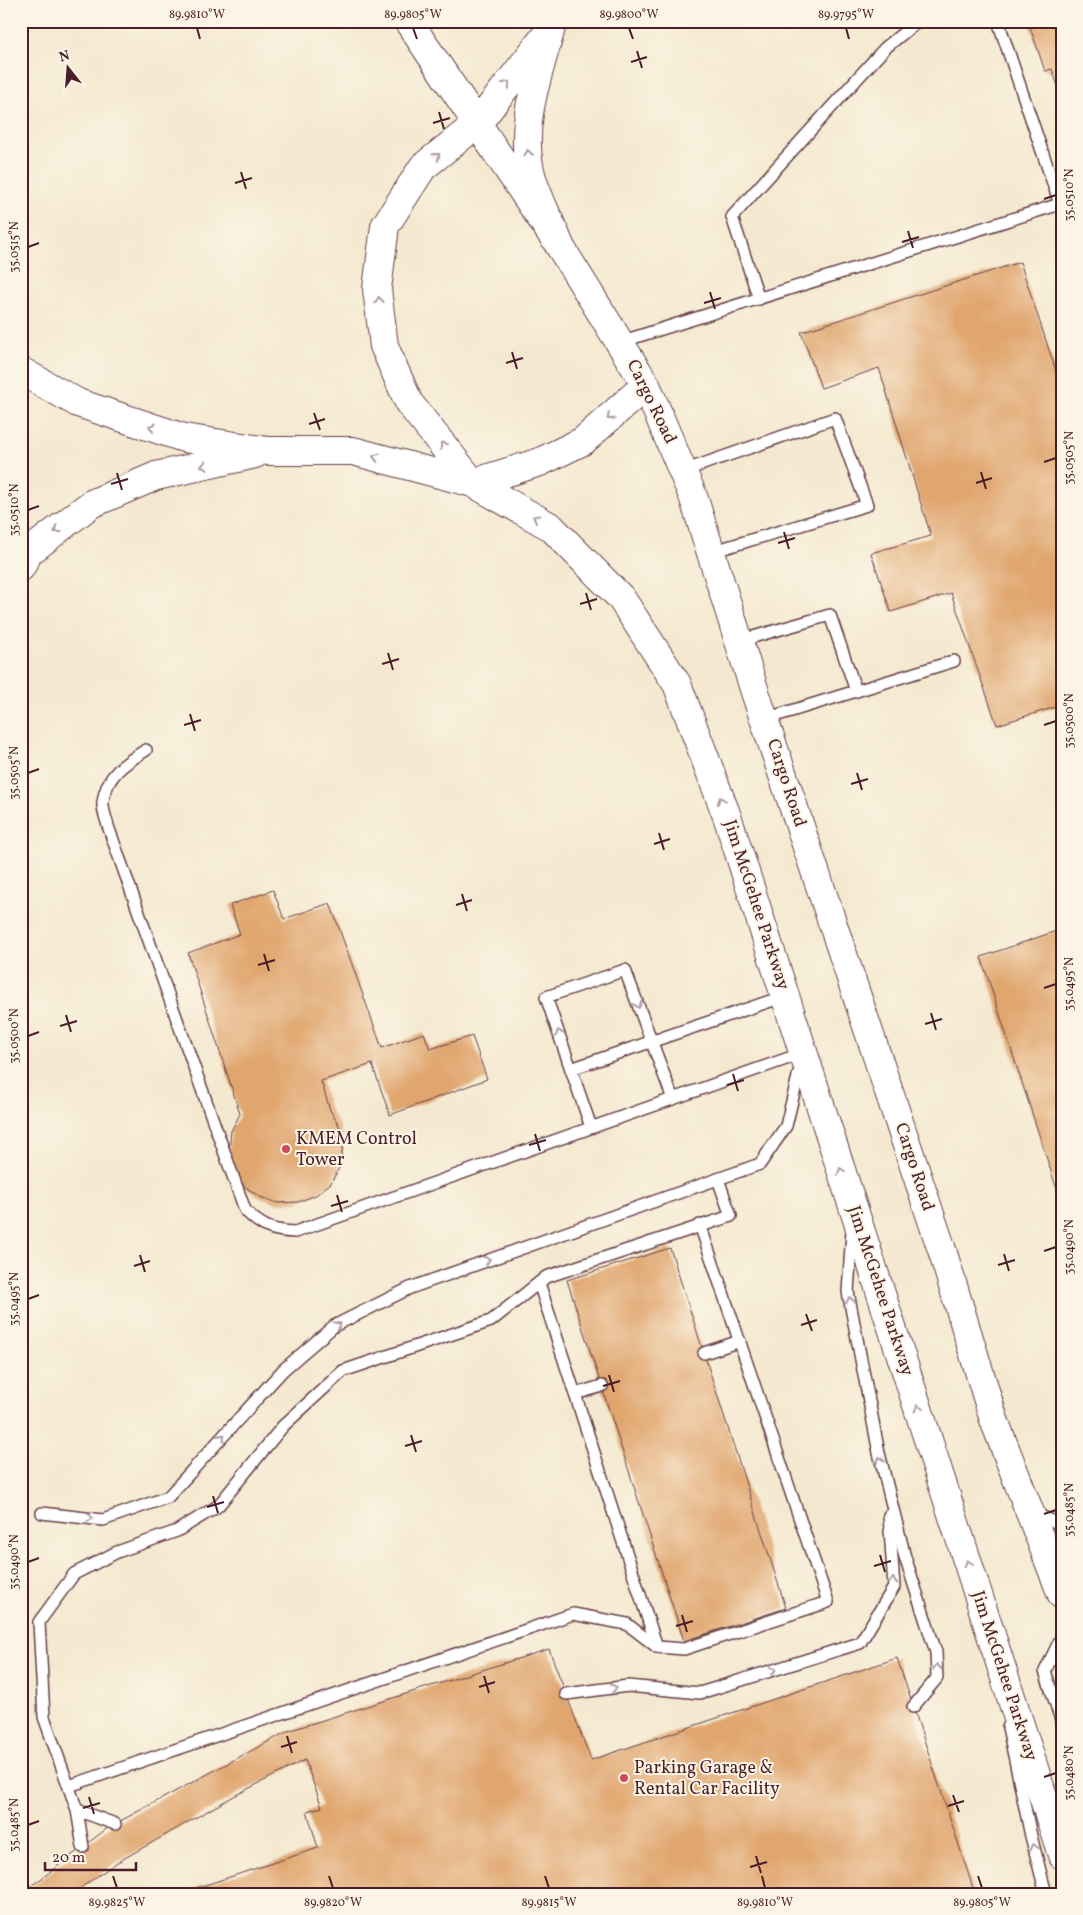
<svg xmlns="http://www.w3.org/2000/svg" width="1083" height="1915" font-family="Vollkorn,serif">
	<style>
		.building { fill: #e0a66e }
		.lines { fill: none; stroke-linecap: round; stroke-linejoin: round }
		.service-casing { stroke: #643d44; stroke-width: 14 }
		.tertiary-casing { stroke: #643d44; stroke-width: 30 }
		.secondary-casing { stroke: #643d44; stroke-width: 30 }
		.primary-casing { stroke: #643d44; stroke-width: 30 }
		.service { stroke: #fff; stroke-width: 11 }
		.tertiary { stroke: #fff; stroke-width: 28 }
		.secondary { stroke: #fff; stroke-width: 28 }
		.primary { stroke: #fff; stroke-width: 28 }
		.oneway { stroke: #ae9aa0 }
		.ticks { fill: none; stroke: #4a1f2b; stroke-width: 2 }
		.poi-dot { fill: #d1495b; stroke: #fcf5e5; stroke-width: 2 }
		.labels { text-anchor: middle; dominant-baseline: central; stroke-width: 4; stroke-linejoin: round; paint-order: stroke }
		.street-label { font-size: 18px; fill: #4a1f2b; stroke: #fcf5e5 }
		.poi-label { font-size: 18px; fill: #4a1f2b; stroke: #fcf5e5; text-anchor: start }
		.neatline { fill: none; stroke: #4a1f2b; stroke-width: 2 }
		.ticks-label { font-size: 12px; text-anchor: middle; fill: #4a1f2b }
	</style>
	<rect width="100%" height="100%" fill="#fcf5e5"/>
	<filter id="ink" filterUnits="userSpaceOnUse"><feTurbulence type="fractalNoise" baseFrequency=".02" numOctaves="2"/><feDisplacementMap in="SourceGraphic" scale="10" xChannelSelector="R" yChannelSelector="G"/><feConvolveMatrix kernelMatrix="1 2 1 2 8 2 1 2 1" color-interpolation-filters="sRGB"/></filter>
	<filter id="wash" filterUnits="userSpaceOnUse"><feTurbulence type="fractalNoise" baseFrequency=".0096" numOctaves="4" result="noise"/><feDisplacementMap in="SourceGraphic" scale="20" xChannelSelector="R" yChannelSelector="G"/><feGaussianBlur stdDeviation="1.12" result="paint"/><feColorMatrix in="noise" values="0 0 0 0 0 0 0 0 0 0 0 0 0 0 0 0 0 1.4 0 .05"/><feComposite in="paint" operator="in"/></filter>
	<g filter="url(#wash)">
		<rect width="100%" height="100%" fill="#f4e9d0"/>
		<g id="blocks">
			<g class="building">
				<polygon points="1028,21 1062,21 1062,97 1052,69 1045,71"/>
				<polygon points="1020,262 1062,389 1062,705 997,725 951,593 891,612 871,553 931,536 879,368 821,388 801,332"/>
				<polygon points="273,890 284,919 330,903 382,1048 424,1033 430,1049 472,1036 487,1079 390,1115 372,1064 321,1081 330,1110 340,1127 343,1146 340,1166 331,1183 316,1195 298,1202 278,1203 260,1197 244,1186 233,1169 229,1151 231,1131 240,1114 188,953 240,934 230,905"/>
				<polygon points="1062,929 1062,1202 1061,1202 981,957"/>
				<polygon points="670,1248 786,1608 684,1641 567,1280"/>
				<polygon points="549,1649 591,1760 897,1658 975,1894 178,1894 318,1848 307,1811 322,1807 305,1760 234,1796 116,1863 72,1894 21,1894 109,1827 288,1731"/>
			</g>
		</g>
	</g>
	<g filter="url(#ink)">
		<use href="#blocks" fill-opacity="0" stroke="#643d44" stroke-width="1"/>
		<g class="lines">
			<defs>
				<g id="service">
					<polyline points="759,299 732,217 885,48 918,21"/>
					<polyline points="620,342 1060,204 998,21"/>
					<polyline points="683,471 835,418 867,505 711,552"/>
					<polyline points="739,641 830,615 856,691"/>
					<polyline points="765,719 954,661"/>
					<path d="M146 750C125 763 106 775 103 802 102 809 106 818 108 826L245 1210C261 1227 272 1231 295 1232L803 1053"/>
					<polyline points="571,1069 785,996"/>
					<polyline points="591,1127 546,997 625,970 673,1099"/>
					<polyline points="852,1231 848,1292 879,1453 905,1557 936,1652 937,1678 913,1707"/>
					<polyline points="539,1283 657,1647"/>
					<polyline points="704,1353 740,1341"/>
					<polyline points="575,1394 602,1386"/>
					<polyline points="42,1513 103,1520 168,1497 283,1370 334,1326 410,1288 760,1164 786,1126 801,1064"/>
					<polyline points="1033,1513 1062,1525"/>
					<polyline points="1062,1636 1045,1671 1062,1723"/>
					<polyline points="566,1694 628,1686 700,1693 860,1643 894,1587 889,1515"/>
					<polyline points="1008,1727 1031,1836 1046,1894"/>
					<polyline points="69,1786 573,1614 627,1624 657,1647 684,1649 828,1602 700,1225"/>
					<polyline points="77,1810 44,1717 39,1622 74,1574 117,1552 177,1531 218,1506 283,1426 343,1371 491,1321 546,1277 731,1216 718,1179"/>
					<polyline points="83,1847 77,1810 115,1824"/>
				</g>
				<polyline id="tertiary" points="408,21 561,248 646,385 693,496 755,692 942,1250 994,1420 1062,1595"/>
				<g id="secondary">
					<polyline points="21,371 78,403 184,438 268,451 353,451 473,483 551,527 621,598 677,684 728,819 1062,1855"/>
					<polyline points="473,483 409,403 384,346 377,289 385,226 423,167 478,123"/>
					<polyline points="473,483 540,462 583,441 646,385"/>
					<polyline points="21,567 29,552 91,504 156,476 255,454"/>
				</g>
				<g id="primary">
					<path d="M551 28C538 76 517 128 532 178 539 201 552 225 561 248"/>
					<polyline points="478,123 543,39"/>
				</g>
			</defs>
			<use href="#service" class="service-casing"/>
			<use href="#tertiary" class="tertiary-casing"/>
			<use href="#secondary" class="secondary-casing"/>
			<use href="#primary" class="primary-casing"/>
			<use href="#service" class="service"/>
			<use href="#tertiary" class="tertiary"/>
			<use href="#secondary" class="secondary"/>
			<use href="#primary" class="primary"/>
		</g>
		<defs><path id="oneway-chevron" d="M-2-3.5L2.5 0L-2 3.5" fill="none" stroke-width="1.6" stroke-linecap="round" stroke-linejoin="round" transform="scale(1.25)"/></defs>
		<g class="oneway">
			<use href="#oneway-chevron" transform="translate(507 84) rotate(-52)"/>
			<use href="#oneway-chevron" transform="translate(528 153) rotate(-99)"/>
			<use href="#oneway-chevron" transform="translate(437 156) rotate(-39)"/>
			<use href="#oneway-chevron" transform="translate(379 300) rotate(-97)"/>
			<use href="#oneway-chevron" transform="translate(610 417) rotate(139)"/>
			<use href="#oneway-chevron" transform="translate(152 427) rotate(-162)"/>
			<use href="#oneway-chevron" transform="translate(443 445) rotate(-129)"/>
			<use href="#oneway-chevron" transform="translate(376 457) rotate(-165)"/>
			<use href="#oneway-chevron" transform="translate(204 466) rotate(168)"/>
			<use href="#oneway-chevron" transform="translate(536 518) rotate(-151)"/>
			<use href="#oneway-chevron" transform="translate(57 530) rotate(143)"/>
			<use href="#oneway-chevron" transform="translate(721 800) rotate(-111)"/>
			<use href="#oneway-chevron" transform="translate(638 1005) rotate(70)"/>
			<use href="#oneway-chevron" transform="translate(559 1033) rotate(-109)"/>
			<use href="#oneway-chevron" transform="translate(841 1171) rotate(-108)"/>
			<use href="#oneway-chevron" transform="translate(487 1260) rotate(-20)"/>
			<use href="#oneway-chevron" transform="translate(850 1300) rotate(-100)"/>
			<use href="#oneway-chevron" transform="translate(338 1325) rotate(-30)"/>
			<use href="#oneway-chevron" transform="translate(918 1408) rotate(-108)"/>
			<use href="#oneway-chevron" transform="translate(222 1437) rotate(-48)"/>
			<use href="#oneway-chevron" transform="translate(880 1460) rotate(-104)"/>
			<use href="#oneway-chevron" transform="translate(90 1518) rotate(7)"/>
			<use href="#oneway-chevron" transform="translate(968 1563) rotate(-108)"/>
			<use href="#oneway-chevron" transform="translate(893 1581) rotate(-88)"/>
			<use href="#oneway-chevron" transform="translate(937 1667) rotate(-93)"/>
			<use href="#oneway-chevron" transform="translate(773 1670) rotate(-17)"/>
			<use href="#oneway-chevron" transform="translate(614 1688) rotate(-8)"/>
			<use href="#oneway-chevron" transform="translate(1034 1847) rotate(-105)"/>
		</g>
	</g>
	<path class="ticks" d="M197 28 200 39M413 28 417 39M629 28 633 39M846 28 849 39M637 51 642 68M631 62 647 57M439 112 444 129M433 123 450 118M241 172 246 189M235 183 252 178M1044 199 1056 195M908 231 913 248M902 242 919 237M28 247 39 243M710 292 715 309M704 303 721 298M512 352 517 369M506 363 523 358M314 413 320 430M309 424 325 419M1044 462 1056 458M981 472 986 489M117 473 122 490M976 483 992 478M111 484 128 479M28 510 39 506M784 532 789 549M778 543 795 538M586 593 591 610M580 604 597 599M388 653 393 670M382 664 399 659M190 714 195 731M184 725 201 720M1044 725 1056 721M28 773 39 769M857 773 862 790M851 784 868 779M659 833 664 850M654 844 670 839M462 894 467 911M456 905 472 900M264 954 269 971M258 965 275 960M1044 988 1056 984M931 1013 936 1030M66 1015 71 1032M925 1024 942 1019M60 1026 77 1021M28 1036 39 1032M733 1074 738 1091M727 1085 744 1080M535 1134 540 1151M529 1145 546 1140M337 1195 342 1212M331 1206 348 1201M1044 1251 1056 1247M1004 1254 1009 1271M140 1255 145 1272M998 1265 1015 1260M134 1266 150 1261M28 1299 39 1295M806 1314 812 1331M801 1325 817 1320M609 1375 614 1392M603 1386 620 1381M411 1435 416 1452M405 1446 422 1441M213 1496 218 1513M207 1507 224 1502M1044 1514 1056 1510M880 1555 885 1572M28 1562 39 1558M874 1566 891 1561M682 1615 687 1632M676 1626 693 1621M484 1676 489 1693M479 1687 495 1682M287 1736 292 1753M281 1747 297 1742M1044 1777 1056 1773M953 1795 959 1812M89 1797 94 1814M948 1806 964 1801M83 1808 100 1803M28 1825 39 1821M756 1856 761 1873M750 1867 767 1862M113 1876 117 1888M329 1876 333 1888M545 1876 549 1888M762 1876 765 1888M978 1876 982 1888"/>
	<g class="poi-dot">
		<circle cx="286" cy="1149" r="5"/>
		<circle cx="624" cy="1778" r="5"/>
	</g>
	<g class="labels">
		<g class="street-label">
			<text transform="translate(651 402) rotate(64)">Cargo Road</text>
			<text transform="translate(786 783) rotate(72)">Cargo Road</text>
			<text transform="translate(756 905) rotate(72)">Jim McGehee Parkway</text>
			<text transform="translate(914 1167) rotate(72)">Cargo Road</text>
			<text transform="translate(880 1291) rotate(72)">Jim McGehee Parkway</text>
			<text transform="translate(1004 1676) rotate(72)">Jim McGehee Parkway</text>
		</g>
		<g class="poi-label">
			<text x="296" y="1139">KMEM Control<tspan x="296" dy="21">Tower</tspan></text>
			<text x="634" y="1768">Parking Garage &amp;<tspan x="634" dy="21">Rental Car Facility</tspan></text>
		</g>
	</g>
	<rect width="1083" height="1915" fill="none" stroke="#fcf5e5" stroke-width="55"/>
	<g transform="translate(68 68) rotate(343)" stroke="#fcf5e5" stroke-width="4" paint-order="stroke">
	<path d="M0-4L9 19L0 12L-9 19Z" fill="#4a1f2b"/>
	<text y="-8" font-size="14" font-weight="bold" text-anchor="middle" fill="#4a1f2b">N</text>
	</g>
	<path d="M45 1862v8h91v-8" fill="none" stroke="#4a1f2b" stroke-width="2.5"/>
	<text x="52" y="1862" font-size="15" fill="#4a1f2b" stroke="#fcf5e5" stroke-width="4" paint-order="stroke">20 m</text>
	<rect x="28" y="28" width="1028" height="1860" class="neatline"/>
	<g class="ticks-label">
		<text x="197" y="18">89.9810°W</text>
		<text x="413" y="18">89.9805°W</text>
		<text x="629" y="18">89.9800°W</text>
		<text x="846" y="18">89.9795°W</text>
		<text transform="translate(1069 195) rotate(-90)" y="4">35.0510°N</text>
		<text transform="translate(14 247) rotate(-90)" y="4">35.0515°N</text>
		<text transform="translate(1069 458) rotate(-90)" y="4">35.0505°N</text>
		<text transform="translate(14 510) rotate(-90)" y="4">35.0510°N</text>
		<text transform="translate(1069 721) rotate(-90)" y="4">35.0500°N</text>
		<text transform="translate(14 773) rotate(-90)" y="4">35.0505°N</text>
		<text transform="translate(1069 984) rotate(-90)" y="4">35.0495°N</text>
		<text transform="translate(14 1036) rotate(-90)" y="4">35.0500°N</text>
		<text transform="translate(1069 1247) rotate(-90)" y="4">35.0490°N</text>
		<text transform="translate(14 1299) rotate(-90)" y="4">35.0495°N</text>
		<text transform="translate(1069 1510) rotate(-90)" y="4">35.0485°N</text>
		<text transform="translate(14 1562) rotate(-90)" y="4">35.0490°N</text>
		<text transform="translate(1069 1773) rotate(-90)" y="4">35.0480°N</text>
		<text transform="translate(14 1825) rotate(-90)" y="4">35.0485°N</text>
		<text x="117" y="1906">89.9825°W</text>
		<text x="333" y="1906">89.9820°W</text>
		<text x="549" y="1906">89.9815°W</text>
		<text x="765" y="1906">89.9810°W</text>
		<text x="982" y="1906">89.9805°W</text>
	</g>
</svg>
